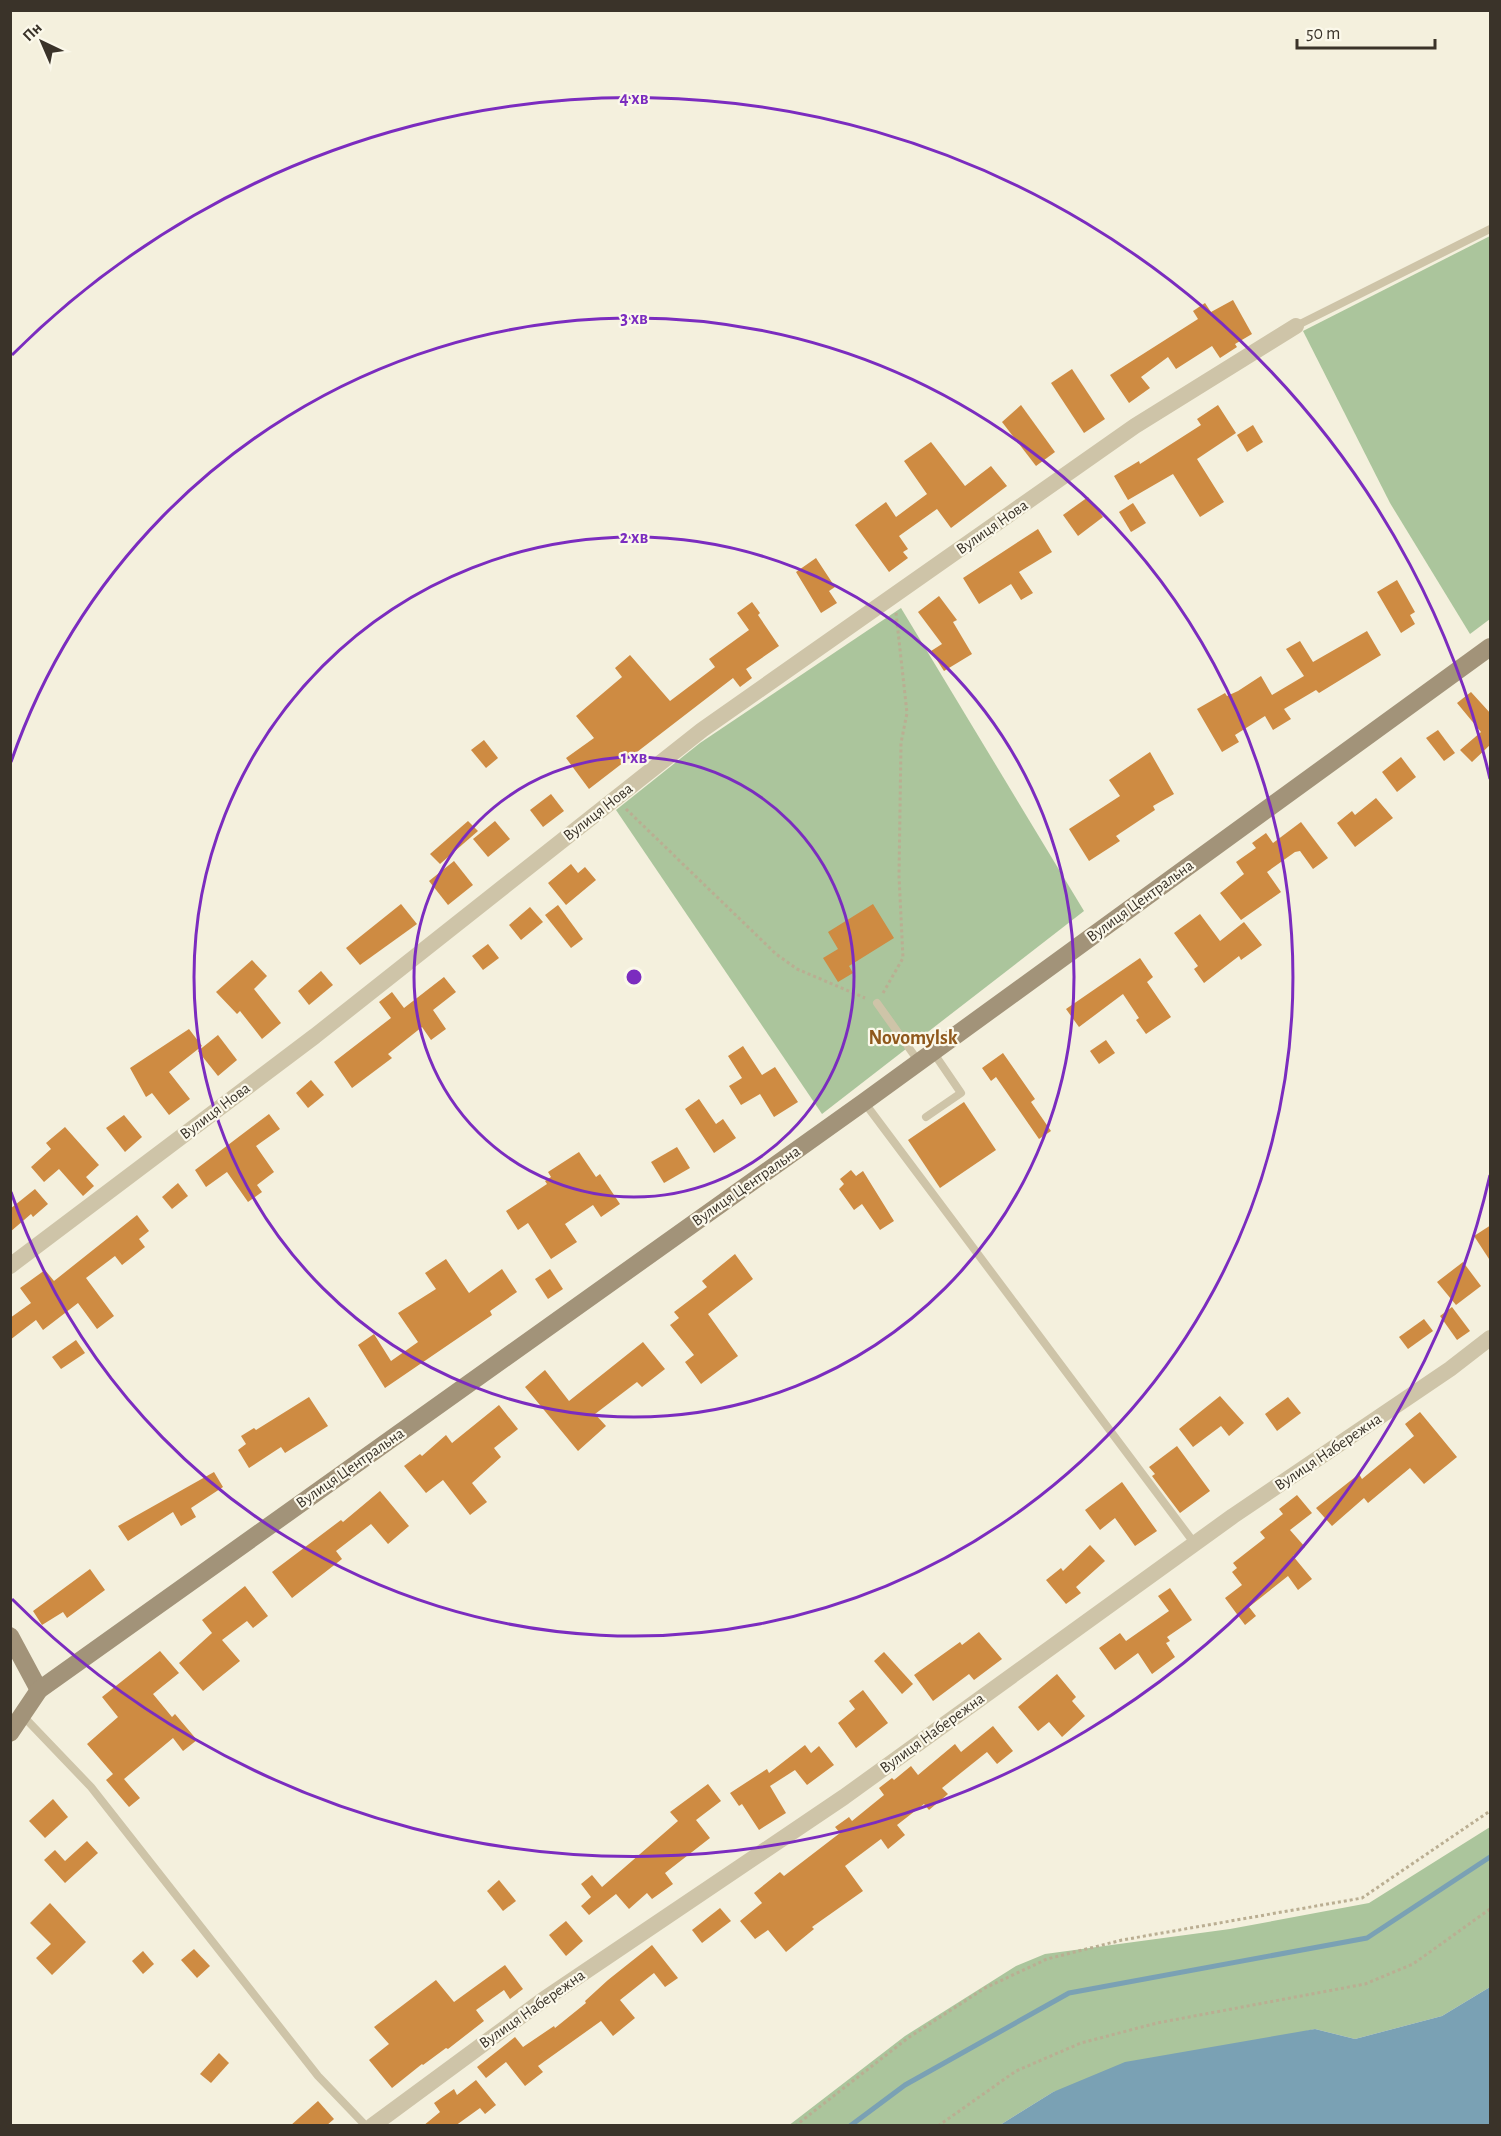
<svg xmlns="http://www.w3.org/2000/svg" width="1501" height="2136" font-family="'Alegreya Sans',sans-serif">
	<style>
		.green { fill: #abc59c }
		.water { fill: #7aa1b4 }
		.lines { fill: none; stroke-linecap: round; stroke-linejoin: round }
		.stream { stroke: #7aa1b4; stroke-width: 5 }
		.building { fill: #ce8b42 }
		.path { stroke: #baae92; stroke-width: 3; stroke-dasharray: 3 3; stroke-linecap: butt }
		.lane { stroke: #cec4a8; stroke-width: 8 }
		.street { stroke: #cec4a8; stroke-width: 16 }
		.secondary { stroke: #a29379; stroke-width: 18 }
		.ring { fill: none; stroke: #7b2cbf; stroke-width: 3 }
		.labels { text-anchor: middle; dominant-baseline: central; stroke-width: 4.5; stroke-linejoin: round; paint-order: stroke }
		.street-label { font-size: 16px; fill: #3a3329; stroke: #fbf8ea }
		.quarter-label { font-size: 20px; font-weight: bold; fill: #8f581c; stroke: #fbf8ea }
		.centre { fill: #7b2cbf; stroke: #fbf8ea; stroke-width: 3 }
		.ring-label { font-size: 18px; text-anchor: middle; font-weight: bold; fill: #7b2cbf; stroke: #fbf8ea; stroke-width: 4.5; stroke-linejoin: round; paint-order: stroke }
	</style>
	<rect width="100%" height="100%" fill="#f4f0dd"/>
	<g class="green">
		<polygon points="1490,236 1490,619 1470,634 1390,503 1303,331"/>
		<polygon points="901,608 1084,911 822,1114 616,810 700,743"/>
		<polygon points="1490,1827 1490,1987 1442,2016 1355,2039 1315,2029 1053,2092 1000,2125 788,2126 905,2036 1016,1966 1045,1954 1230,1929 1369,1903"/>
	</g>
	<polygon class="water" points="1490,1987 1490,2125 1000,2125 1053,2092 1125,2062 1315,2029 1355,2039 1442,2016"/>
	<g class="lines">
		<polyline class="stream" points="850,2126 905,2085 1069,1993 1367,1938 1490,1857"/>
	</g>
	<g class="building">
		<polygon points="1233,300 1252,334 1235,344 1237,347 1220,358 1212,346 1176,369 1168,357 1141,377 1150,388 1129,403 1110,375 1198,319 1193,311 1205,303 1211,312"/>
		<polygon points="1072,369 1105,419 1084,433 1051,383"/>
		<polygon points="1021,405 1055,452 1036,466 1002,422"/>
		<polygon points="1218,405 1236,433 1197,459 1224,502 1200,517 1173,474 1128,500 1114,476 1139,461 1140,464 1201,425 1197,419"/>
		<polygon points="1253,425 1263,442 1247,452 1237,435"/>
		<polygon points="931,442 965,486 991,466 1007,486 951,528 937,509 899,536 908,549 903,552 908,558 889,572 855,525 886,502 896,517 927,494 904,461"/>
		<polygon points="1088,497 1103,517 1078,536 1063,515"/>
		<polygon points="1133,503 1146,523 1131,532 1119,512"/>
		<polygon points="1038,529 1052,552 1019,572 1033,593 1021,600 1011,584 979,604 963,578"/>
		<polygon points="816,558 835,587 829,591 837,603 821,613 796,572"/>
		<polygon points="1397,580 1415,612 1410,615 1415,624 1401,633 1377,592"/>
		<polygon points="939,596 957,620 953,622 972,654 944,671 931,651 942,644 918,612"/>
		<polygon points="752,602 760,613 758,615 779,646 746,669 752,678 740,687 733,678 589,789 566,758 594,738 576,716 622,677 615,668 630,655 670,701 715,667 709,659 749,630 737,613"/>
		<polygon points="1367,631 1381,655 1319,693 1316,690 1284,709 1291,719 1273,730 1265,716 1235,735 1239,742 1222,752 1197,709 1225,693 1227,696 1238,691 1261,676 1272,695 1304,676 1286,649 1300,641 1313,662"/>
		<polygon points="1471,692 1491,714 1491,744 1472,762 1460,750 1481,732 1457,703"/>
		<polygon points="1438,730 1455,753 1444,761 1426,738"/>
		<polygon points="484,740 498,758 486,768 471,750"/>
		<polygon points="1150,752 1174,794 1153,806 1155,810 1116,836 1120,841 1089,861 1069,829 1120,796 1109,780"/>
		<polygon points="1401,757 1416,777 1397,792 1382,772"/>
		<polygon points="551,794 564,811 543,827 530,810"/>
		<polygon points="1376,798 1393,818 1355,847 1337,823 1352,811 1355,815"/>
		<polygon points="468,821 478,831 440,864 430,854"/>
		<polygon points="495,821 510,839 488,857 473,839"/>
		<polygon points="1301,822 1328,858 1313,869 1300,851 1295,852 1267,872 1281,892 1241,920 1220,893 1244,874 1236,862 1256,848 1252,843 1266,833 1273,843"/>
		<polygon points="454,861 473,885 448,905 429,881"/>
		<polygon points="571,864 578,873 585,867 596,880 566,905 548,883"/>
		<polygon points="401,904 417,924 360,965 346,948"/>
		<polygon points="873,904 894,938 849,966 853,973 838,982 823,958 838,949 828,932"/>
		<polygon points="558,905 583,939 571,948 545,915"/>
		<polygon points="530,907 543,922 521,940 509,925"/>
		<polygon points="1200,914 1220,941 1244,922 1262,945 1241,960 1239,956 1204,983 1194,969 1198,966 1174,933"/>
		<polygon points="488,944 499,958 483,970 472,956"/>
		<polygon points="1140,958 1153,977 1147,982 1171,1017 1146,1034 1136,1020 1139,1018 1123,994 1079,1027 1066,1009"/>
		<polygon points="252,960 267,976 254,989 281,1023 262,1039 240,1011 237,1014 216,992"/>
		<polygon points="321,971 333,985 309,1005 298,991"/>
		<polygon points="444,977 456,992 433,1010 446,1029 431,1040 422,1027 388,1054 392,1058 352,1088 334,1062 391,1018 379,1002 392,992 404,1008"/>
		<polygon points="189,1029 202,1046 169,1072 190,1099 169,1115 152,1093 146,1097 130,1068"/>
		<polygon points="218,1035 237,1060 218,1076 198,1051"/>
		<polygon points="1106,1040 1115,1053 1099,1064 1090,1051"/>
		<polygon points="743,1046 762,1075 775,1067 798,1102 774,1117 760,1094 741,1105 729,1086 742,1078 728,1056"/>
		<polygon points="1003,1053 1035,1099 1031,1102 1051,1131 1039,1139 996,1077 991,1081 982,1068"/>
		<polygon points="311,1080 324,1095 308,1108 296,1093"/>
		<polygon points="699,1099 716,1124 723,1119 736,1138 714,1153 685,1109"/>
		<polygon points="964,1102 996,1150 940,1188 908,1140"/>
		<polygon points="269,1114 280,1129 256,1146 274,1172 257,1185 262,1192 248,1202 227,1172 206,1187 195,1170"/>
		<polygon points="124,1115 142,1137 125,1152 106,1128"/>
		<polygon points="65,1127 99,1165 86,1177 94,1186 83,1196 59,1169 44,1182 31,1167 51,1149 46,1143"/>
		<polygon points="677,1147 690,1168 664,1183 651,1162"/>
		<polygon points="579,1152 596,1177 600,1174 620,1204 601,1217 593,1205 565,1224 577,1242 551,1259 528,1223 518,1230 506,1211 547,1184 545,1181 551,1177 548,1172"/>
		<polygon points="851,1170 856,1176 863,1171 894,1221 880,1230 862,1204 854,1210 839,1189 844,1184 840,1179"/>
		<polygon points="178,1183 188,1196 172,1209 162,1197"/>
		<polygon points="35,1189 48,1204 33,1217 31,1214 10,1232 10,1209"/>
		<polygon points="137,1215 149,1231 139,1239 145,1247 122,1265 115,1256 86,1278 114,1316 97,1329 78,1303 43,1330 36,1320 10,1340 10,1318 31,1303 20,1288 45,1270 54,1281"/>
		<polygon points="1491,1225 1491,1262 1474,1236"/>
		<polygon points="735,1254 753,1279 708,1314 738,1356 701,1384 685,1362 694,1355 670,1325 679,1318 674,1312 707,1287 702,1281"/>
		<polygon points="446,1259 469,1293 502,1269 517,1292 490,1311 492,1315 385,1388 358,1345 374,1334 391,1361 418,1342 398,1313 436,1289 425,1273"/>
		<polygon points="1463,1262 1481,1286 1456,1305 1437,1282"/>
		<polygon points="550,1269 563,1289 548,1299 535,1279"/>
		<polygon points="1452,1307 1470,1331 1457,1340 1440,1316"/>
		<polygon points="1424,1319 1433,1331 1408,1349 1399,1337"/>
		<polygon points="76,1340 85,1353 61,1369 52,1357"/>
		<polygon points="643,1342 665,1369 642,1387 637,1382 595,1414 606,1426 578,1451 525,1387 545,1370 569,1401"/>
		<polygon points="1220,1396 1244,1423 1229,1436 1221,1426 1193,1447 1179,1429"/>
		<polygon points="309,1397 328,1426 285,1453 281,1447 249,1468 238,1450 246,1444 241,1436 254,1428 256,1430"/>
		<polygon points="1288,1397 1301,1413 1277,1431 1265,1414"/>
		<polygon points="499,1405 518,1429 494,1448 501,1457 472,1483 487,1502 470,1515 443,1480 426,1493 404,1466 420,1454 422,1456 446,1435 452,1443"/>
		<polygon points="1420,1412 1457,1457 1424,1484 1410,1468 1368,1503 1364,1498 1332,1526 1316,1508 1359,1474 1362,1479 1414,1436 1405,1424"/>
		<polygon points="1177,1446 1210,1491 1180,1513 1152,1476 1155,1474 1149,1467"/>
		<polygon points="214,1472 223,1487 191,1508 196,1517 181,1526 173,1512 128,1541 118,1526"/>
		<polygon points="1122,1482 1157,1531 1135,1546 1115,1518 1100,1530 1085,1510"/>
		<polygon points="380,1491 409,1526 388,1544 371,1524 336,1551 342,1559 292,1598 272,1572 341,1520 343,1522"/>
		<polygon points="1297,1495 1312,1513 1290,1530 1305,1547 1293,1556 1312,1579 1298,1590 1288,1576 1249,1607 1256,1616 1245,1625 1225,1598 1242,1585 1232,1572 1237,1568 1233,1563 1265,1538 1260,1532 1283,1514 1279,1509"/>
		<polygon points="1090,1545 1105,1561 1076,1587 1081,1593 1066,1604 1046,1580 1061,1568 1063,1571"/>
		<polygon points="90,1569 105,1590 67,1618 63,1612 42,1625 33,1611"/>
		<polygon points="245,1586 268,1616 253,1628 247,1621 222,1640 240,1661 203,1691 179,1663 212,1633 202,1620"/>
		<polygon points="1170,1588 1192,1620 1167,1637 1170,1641 1166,1643 1175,1657 1152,1674 1138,1653 1115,1670 1099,1648 1120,1633 1126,1641 1169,1611 1158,1596"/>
		<polygon points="979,1632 1002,1659 974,1680 969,1674 933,1701 914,1675 960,1642 962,1645"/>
		<polygon points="160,1651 179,1673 153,1694 172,1717 175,1714 197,1740 183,1751 173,1738 124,1779 140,1798 129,1807 106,1780 113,1774 87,1744 118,1717 102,1697"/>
		<polygon points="884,1652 913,1684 902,1694 874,1661"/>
		<polygon points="1057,1674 1076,1697 1072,1701 1085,1716 1062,1737 1049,1722 1038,1731 1018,1707"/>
		<polygon points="863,1690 888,1723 856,1748 838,1723 855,1709 849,1701"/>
		<polygon points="993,1726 1013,1751 997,1764 987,1752 942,1788 948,1794 929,1810 924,1804 897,1825 905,1835 888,1849 881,1839 845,1866 863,1891 812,1927 814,1929 786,1952 768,1930 755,1939 740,1921 762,1903 754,1893 780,1872 784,1876 840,1833 835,1827 849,1817 852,1821 884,1795 879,1788 892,1778 894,1780 911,1766 918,1775 955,1744 961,1752"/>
		<polygon points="805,1745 811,1753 819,1746 834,1765 807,1785 795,1770 770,1786 786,1813 759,1830 742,1804 739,1806 730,1793 767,1769 769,1773"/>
		<polygon points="708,1784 721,1801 696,1820 710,1838 665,1873 673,1884 652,1899 647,1893 629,1909 616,1894 589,1915 581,1906 591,1897 581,1884 592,1875 602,1887 678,1821 670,1812"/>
		<polygon points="53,1799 68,1817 45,1838 29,1821"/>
		<polygon points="87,1841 98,1853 65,1883 44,1860 55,1850 65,1861"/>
		<polygon points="499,1880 516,1901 503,1911 487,1891"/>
		<polygon points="50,1903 86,1942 52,1975 36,1958 51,1944 30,1923"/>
		<polygon points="720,1908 731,1921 702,1943 692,1930"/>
		<polygon points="566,1921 583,1941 566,1956 549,1935"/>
		<polygon points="652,1945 678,1978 665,1987 654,1973 620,2000 635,2018 613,2036 601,2021 538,2066 543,2072 525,2086 506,2062 486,2078 477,2067 515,2037 523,2047 554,2026 555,2028 586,2003 585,2001 608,1980"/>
		<polygon points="194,1949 210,1966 197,1978 181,1960"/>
		<polygon points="143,1951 154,1964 143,1974 132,1961"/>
		<polygon points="505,1965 523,1989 510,1999 504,1990 476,2010 484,2021 448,2049 446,2048 423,2065 422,2064 392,2088 369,2060 389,2044 374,2027 436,1980 454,2002"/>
		<polygon points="219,2053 229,2063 211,2083 200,2074"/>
		<polygon points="476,2080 496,2105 485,2114 480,2108 455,2126 423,2126 440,2112 434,2103 454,2089 457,2095"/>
		<polygon points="318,2101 334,2119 326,2126 290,2126"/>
	</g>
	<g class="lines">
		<g class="path">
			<polyline points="626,809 776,954 797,969 865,998"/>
			<polyline points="883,993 903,958 899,876 901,743 907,713 896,613"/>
			<polyline points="795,2126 908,2038 985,1988 1047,1959 1122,1940 1362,1898 1490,1811"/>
			<polyline points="938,2126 1016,2071 1081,2043 1157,2023 1365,1984 1413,1964 1490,1909"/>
		</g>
		<g class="lane">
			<polyline points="1296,326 1490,229"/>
			<polyline points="877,1003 919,1062"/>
			<polyline points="864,1102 1195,1544"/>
			<polyline points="926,1117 961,1093 933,1052"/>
			<polyline points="23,1716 91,1787 318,2076 366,2126"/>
		</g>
		<g class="street">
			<polyline points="10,1266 315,1036 702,730 1135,426 1296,326"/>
			<polyline points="372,2126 543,2000 844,1797 1233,1516 1450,1369 1490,1338"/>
		</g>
		<g class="secondary">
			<polyline points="10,1636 39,1690"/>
			<polyline points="10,1733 39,1690 864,1102 1490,647"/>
		</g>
	</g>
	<g class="ring">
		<circle cx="634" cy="977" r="220"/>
		<circle cx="634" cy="977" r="440"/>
		<path d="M11 762A659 659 0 1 1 11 1192"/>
		<path d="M1490 1175A879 879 0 0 1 12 1599M12 355A879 879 0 0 1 1490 779"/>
	</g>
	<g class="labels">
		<g class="street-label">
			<text transform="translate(992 527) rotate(-35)">Вулиця Нова</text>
			<text transform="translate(598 812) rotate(-38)">Вулиця Нова</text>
			<text transform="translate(1140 901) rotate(-36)">Вулиця Центральна</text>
			<text transform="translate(215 1111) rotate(-37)">Вулиця Нова</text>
			<text transform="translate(746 1186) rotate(-35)">Вулиця Центральна</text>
			<text transform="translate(1328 1452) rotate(-34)">Вулиця Набережна</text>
			<text transform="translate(350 1468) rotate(-35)">Вулиця Центральна</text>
			<text transform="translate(932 1733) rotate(-36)">Вулиця Набережна</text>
			<text transform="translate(532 2009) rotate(-35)">Вулиця Набережна</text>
		</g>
		<g class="quarter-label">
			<text x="913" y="1038">Novomylsk</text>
		</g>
	</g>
	<circle cx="634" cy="977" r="9" class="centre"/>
	<g class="ring-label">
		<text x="634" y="104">4 хв</text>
		<text x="634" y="324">3 хв</text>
		<text x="634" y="543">2 хв</text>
		<text x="634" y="763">1 хв</text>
	</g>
	<rect width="1501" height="2136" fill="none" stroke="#3a3329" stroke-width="24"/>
	<g transform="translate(42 42) rotate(316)" stroke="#fbf8ea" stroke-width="4.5" paint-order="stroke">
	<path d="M0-4.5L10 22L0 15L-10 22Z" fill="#3a3329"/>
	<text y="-9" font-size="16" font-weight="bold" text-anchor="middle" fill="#3a3329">Пн</text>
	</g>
	<path d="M1297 39v9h138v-9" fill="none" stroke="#3a3329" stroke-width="3"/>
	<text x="1306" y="39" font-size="18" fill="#3a3329" stroke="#fbf8ea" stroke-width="4.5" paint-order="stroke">50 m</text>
</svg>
